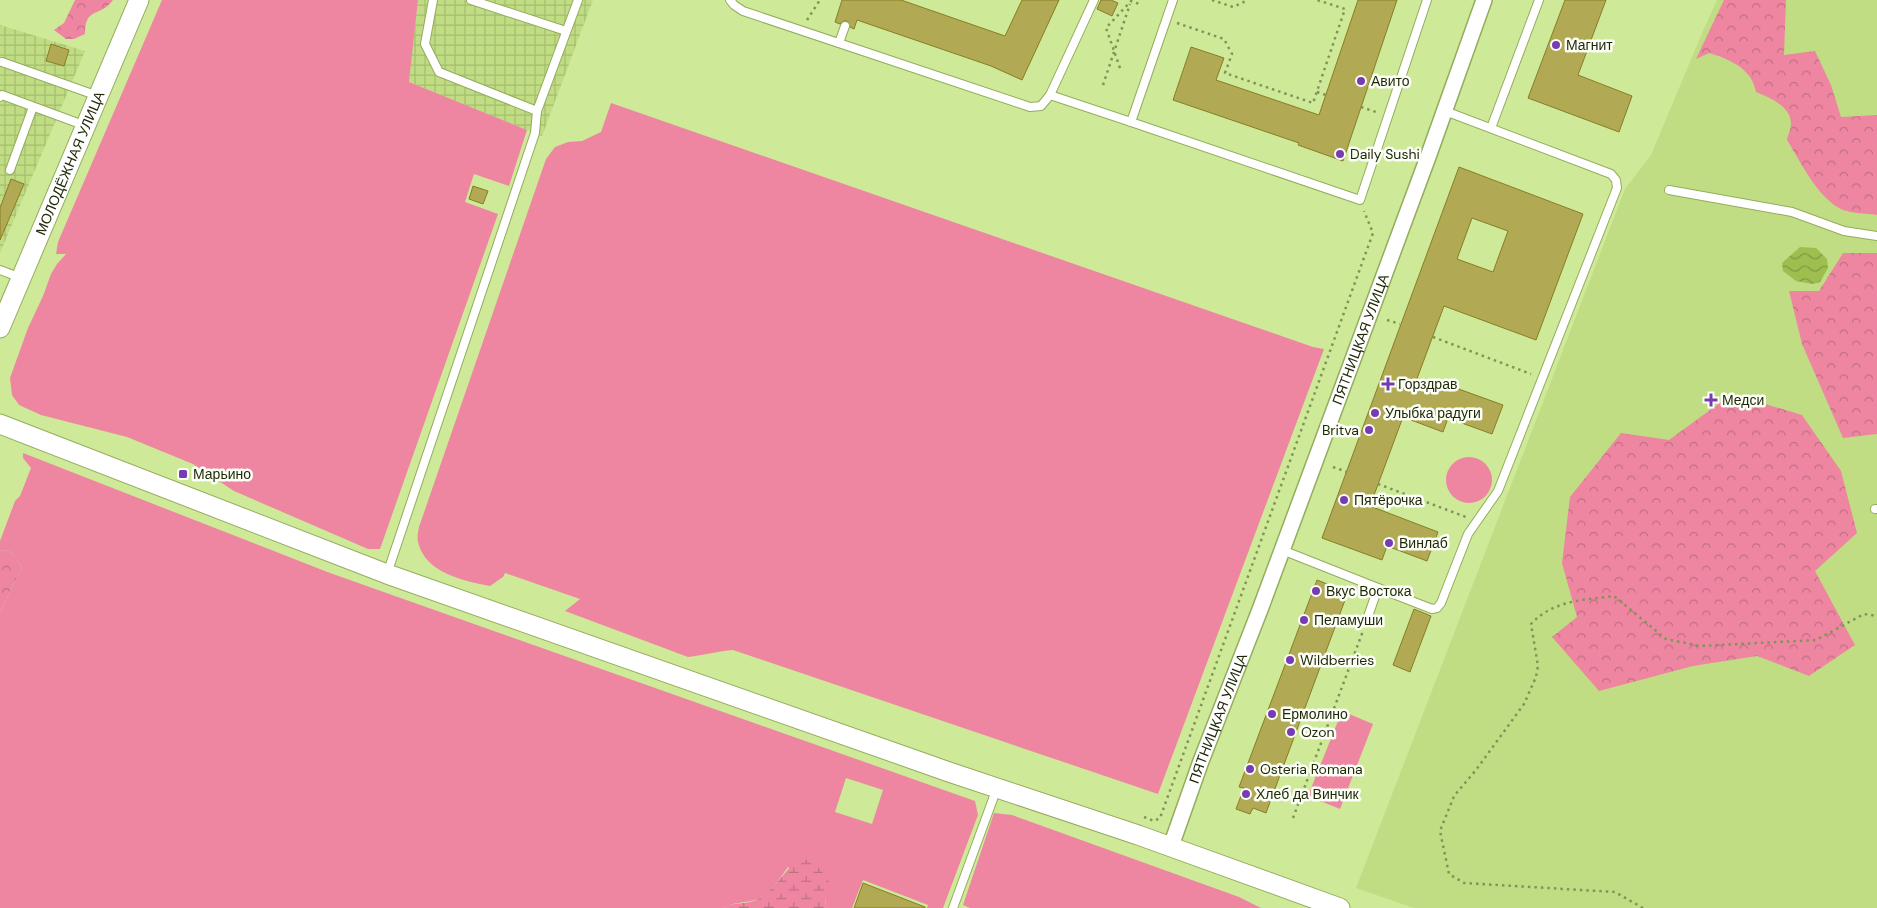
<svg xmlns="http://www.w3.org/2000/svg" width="1877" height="908" font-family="'DM Sans',sans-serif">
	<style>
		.built { fill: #c0dd84 }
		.industrial { fill: url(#industrial-grid) }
		.green { fill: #ee86a2; fill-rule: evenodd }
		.forest { fill: url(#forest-crowns) }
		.wetland { fill: url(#wetland-marsh) }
		.water { fill: url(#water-waves) }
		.building { fill: #b1a953; stroke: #877e25; fill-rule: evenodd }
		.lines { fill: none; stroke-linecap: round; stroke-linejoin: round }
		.service-casing { stroke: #94ac5e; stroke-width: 10 }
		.minor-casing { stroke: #94ac5e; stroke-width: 18 }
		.tertiary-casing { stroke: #94ac5e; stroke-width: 21 }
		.path { stroke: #819458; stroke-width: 2.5; stroke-dasharray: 2.5 4; stroke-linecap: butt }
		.service { stroke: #fff; stroke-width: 8 }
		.minor { stroke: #fff; stroke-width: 15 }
		.tertiary { stroke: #fff; stroke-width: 19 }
		.poi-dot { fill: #783cb2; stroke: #fcfff7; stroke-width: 2 }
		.labels { text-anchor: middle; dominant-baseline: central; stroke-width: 5; stroke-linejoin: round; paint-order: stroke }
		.poi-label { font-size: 14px; fill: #1e2706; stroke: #fcfff7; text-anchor: start }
		.street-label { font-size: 14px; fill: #1e2706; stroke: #fcfff7 }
	</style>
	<defs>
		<pattern id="industrial-grid" width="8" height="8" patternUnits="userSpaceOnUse" patternTransform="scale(1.25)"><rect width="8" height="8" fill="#c0dd84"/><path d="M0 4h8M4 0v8" fill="none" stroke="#a5be70"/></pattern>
		<pattern id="forest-crowns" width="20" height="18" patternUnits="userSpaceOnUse" patternTransform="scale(1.25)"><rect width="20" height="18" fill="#ee86a2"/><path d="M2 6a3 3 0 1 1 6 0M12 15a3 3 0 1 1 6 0" fill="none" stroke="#c06e82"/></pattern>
		<pattern id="wetland-marsh" width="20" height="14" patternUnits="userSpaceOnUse" patternTransform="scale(1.25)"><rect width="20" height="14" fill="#ee86a2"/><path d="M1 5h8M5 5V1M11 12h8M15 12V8" fill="none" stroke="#c06e82"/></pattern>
		<pattern id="water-waves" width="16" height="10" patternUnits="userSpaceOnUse" patternTransform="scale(1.25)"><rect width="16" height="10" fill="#9ebe50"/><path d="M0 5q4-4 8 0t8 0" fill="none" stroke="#809a40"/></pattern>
	</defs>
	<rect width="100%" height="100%" fill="#cee998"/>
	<polygon class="built" points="1717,0 1877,0 1877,908 1414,908 1356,888 1625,189 1651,155 1703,31"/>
	<g class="industrial">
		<polygon points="418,0 593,0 542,136 409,82"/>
		<polygon points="0,25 85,51 0,253"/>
	</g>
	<g class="green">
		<polygon points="162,0 418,0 409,82 527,130 509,186 474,174 465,202 498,214 380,549 368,549 234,491 193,464 127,437 41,415 19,405 12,395 10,378 28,328 43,296 51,274 57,264 66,254 56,254 58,242"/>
		<path d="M611 103 1313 347 1324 349 1158 794 733 650C718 651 704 655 688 657L565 611 580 599 505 573 503 577 490 586C464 581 425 573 418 542 417 537 418 532 419 527L546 159 555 147 568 142 582 141 601 132Z"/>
		<path d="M23 453 330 573 975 801 978 815 943 908H927L928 905 863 880 852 908H825L826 897 788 867C780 878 769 896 755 900 744 903 733 902 724 908H0V612L22 567 10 551 0 550V541L15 501 20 496 31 468 23 458ZM846 778 883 790 872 824 835 812Z"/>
		<circle cx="1469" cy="480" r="23"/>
		<polygon points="1342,711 1373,724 1340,809 1308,796"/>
		<polygon points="994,813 1012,815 1239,897 1261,908 970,908 963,905"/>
	</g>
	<g class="forest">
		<path d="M75 0H113C100 18 85 6 85 34L74 39H66L54 30 64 23Z"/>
		<path d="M1724 0H1786L1784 55 1815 51 1831 85 1841 117 1877 115V215C1865 213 1849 214 1839 208 1817 196 1800 161 1787 140 1788 135 1791 129 1791 124 1791 106 1770 98 1756 92 1755 88 1753 81 1750 77 1741 64 1723 57 1709 53L1696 59Z"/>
		<polygon points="1843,253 1877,253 1877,434 1843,438 1802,344 1789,291 1819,291"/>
		<polygon points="1732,394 1802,415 1841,471 1857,533 1815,571 1855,645 1809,676 1757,656 1693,666 1599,691 1552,637 1577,617 1562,563 1570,497 1621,433 1669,440"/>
		<polygon points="0,550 10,551 22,567 0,612"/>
	</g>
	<path class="wetland" d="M800 857C815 863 822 869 830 883L826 897 825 908H724C734 901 748 905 758 899 775 889 785 870 800 857Z"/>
	<polygon class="water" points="1800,247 1816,248 1827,259 1828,268 1820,282 1812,284 1796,281 1783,271 1782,263"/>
	<g class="building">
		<polygon points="842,0 901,0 1005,36 1022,0 1059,0 1022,80 991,66 857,20 854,29 850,27 847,21 844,21 840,24 835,22"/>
		<polygon points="1101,0 1111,0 1118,3 1112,16 1097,9"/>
		<polygon points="1358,0 1397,0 1343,161 1298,145 1299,143 1173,100 1191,47 1224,58 1216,80 1319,115"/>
		<polygon points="1565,0 1606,0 1578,75 1632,96 1619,132 1528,98"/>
		<polygon points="51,44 69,50 64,66 46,61"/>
		<path d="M1459 167 1583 214 1536 340 1444 306 1415 384 1438 393 1442 383 1503 405 1492 434 1448 418 1443 432 1403 417 1370 506 1438 532 1427 561 1387 546 1382 560 1322 538ZM1472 218 1508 231 1493 272 1457 259Z"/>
		<polygon points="11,179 24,184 0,240 0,208"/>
		<polygon points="473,186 488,191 483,204 469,199"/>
		<polygon points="1317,580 1348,592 1266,813 1253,808 1250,814 1236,809 1244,788 1239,787"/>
		<polygon points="1414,609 1431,616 1410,672 1393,665"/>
		<polygon points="863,883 925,907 925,908 854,908"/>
	</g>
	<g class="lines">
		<defs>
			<g id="service">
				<polyline points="433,0 425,44 439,72 537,111"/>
				<polyline points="471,0 566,31"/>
				<polyline points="730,0 734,5 743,11 1030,107 1041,106 1050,95 1131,122"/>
				<polyline points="1173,0 1131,122 1360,200 1427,0"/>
				<polyline points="839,43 845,26"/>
				<polyline points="2,62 98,96"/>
				<polyline points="1050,95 1094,0"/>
				<polyline points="0,97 2,95 86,126"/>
				<polyline points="1491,128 1539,0"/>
				<polyline points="10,170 33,107"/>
				<polyline points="1669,190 1792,212 1844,231 1877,236"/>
				<polyline points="0,270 21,278"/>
				<polyline points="1875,509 1877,509"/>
				<polyline points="1282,550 1378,588 1366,622"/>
				<polyline points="387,574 535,133 537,111 578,0"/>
				<polyline points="1378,588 1432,609 1437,608 1441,603 1468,534 1498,491 1617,188 1616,180 1611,174 1445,111"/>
				<polyline points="953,908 997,788"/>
			</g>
			<g id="minor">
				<path id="s1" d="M1171 846 1201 761 1261 607 1428 157 1484 0"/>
			</g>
			<g id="tertiary">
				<path id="s2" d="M0 328 139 0"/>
				<polyline points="0,424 387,574 949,772 1138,835 1340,908"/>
			</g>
		</defs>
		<use href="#service" class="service-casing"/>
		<use href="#minor" class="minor-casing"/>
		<use href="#tertiary" class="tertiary-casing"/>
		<g class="path">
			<polyline points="1212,0 1233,7 1248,0"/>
			<polyline points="807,20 820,0"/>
			<polyline points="1177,23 1224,39 1232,54 1225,73 1313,103 1345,9 1317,0"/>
			<polyline points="1120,68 1106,28 1131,1 1142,5"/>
			<polyline points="1103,85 1130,4"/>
			<polyline points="1317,92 1326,95"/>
			<polyline points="1361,107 1379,113"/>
			<polyline points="1387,320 1400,324"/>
			<polyline points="1433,337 1531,374"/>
			<polyline points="1333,467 1347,472"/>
			<polyline points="1378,484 1466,517"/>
			<polyline points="1144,817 1154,821 1160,818 1373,233 1364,211"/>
			<polyline points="1293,818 1363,631"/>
			<path d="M1643 908 1615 892 1464 883 1449 874 1440 831 1454 796 1476 770 1524 704 1536 677 1538 666 1531 624C1553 600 1584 600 1614 596L1666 639 1700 646 1816 640 1864 614 1877 616"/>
		</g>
		<use href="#service" class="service"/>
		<use href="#minor" class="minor"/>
		<use href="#tertiary" class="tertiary"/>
	</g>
	<g class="poi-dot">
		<circle cx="1556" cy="45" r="5"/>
		<circle cx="1361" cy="81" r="5"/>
		<circle cx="1340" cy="154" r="5"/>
		<path d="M1385.5 376.5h5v5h5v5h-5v5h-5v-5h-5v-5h5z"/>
		<path d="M1708.5 392.5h5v5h5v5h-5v5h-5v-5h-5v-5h5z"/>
		<circle cx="1375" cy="413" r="5"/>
		<circle cx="1369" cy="430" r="5"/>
		<rect x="178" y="469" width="10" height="10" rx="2.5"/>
		<circle cx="1344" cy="500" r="5"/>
		<circle cx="1389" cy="543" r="5"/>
		<circle cx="1316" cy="591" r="5"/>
		<circle cx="1304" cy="620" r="5"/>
		<circle cx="1290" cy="660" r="5"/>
		<circle cx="1272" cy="714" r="5"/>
		<circle cx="1291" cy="732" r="5"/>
		<circle cx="1250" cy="769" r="5"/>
		<circle cx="1246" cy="794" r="5"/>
	</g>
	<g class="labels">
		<g class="poi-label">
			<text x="1566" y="45">Магнит</text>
			<text x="1371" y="81">Авито</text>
			<text x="1350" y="154">Daily Sushi</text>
			<text x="1398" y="384">Горздрав</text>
			<text x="1722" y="400">Медси</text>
			<text x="1385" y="413">Улыбка радуги</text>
			<text x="1359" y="430" text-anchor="end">Britva</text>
			<text x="193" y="474">Марьино</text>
			<text x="1354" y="500">Пятёрочка</text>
			<text x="1399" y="543">Винлаб</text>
			<text x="1326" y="591">Вкус Востока</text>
			<text x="1314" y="620">Пеламуши</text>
			<text x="1300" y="660">Wildberries</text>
			<text x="1282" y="714">Ермолино</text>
			<text x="1301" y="732">Ozon</text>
			<text x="1260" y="769">Osteria Romana</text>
			<text x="1256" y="794">Хлеб да Винчик</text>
		</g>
		<g class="street-label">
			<text stroke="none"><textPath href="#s2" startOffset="179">МОЛОДЁЖНАЯ УЛИЦА</textPath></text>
			<text stroke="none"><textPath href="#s1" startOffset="541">ПЯТНИЦКАЯ УЛИЦА</textPath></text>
			<text stroke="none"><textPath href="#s1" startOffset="136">ПЯТНИЦКАЯ УЛИЦА</textPath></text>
		</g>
	</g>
</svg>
